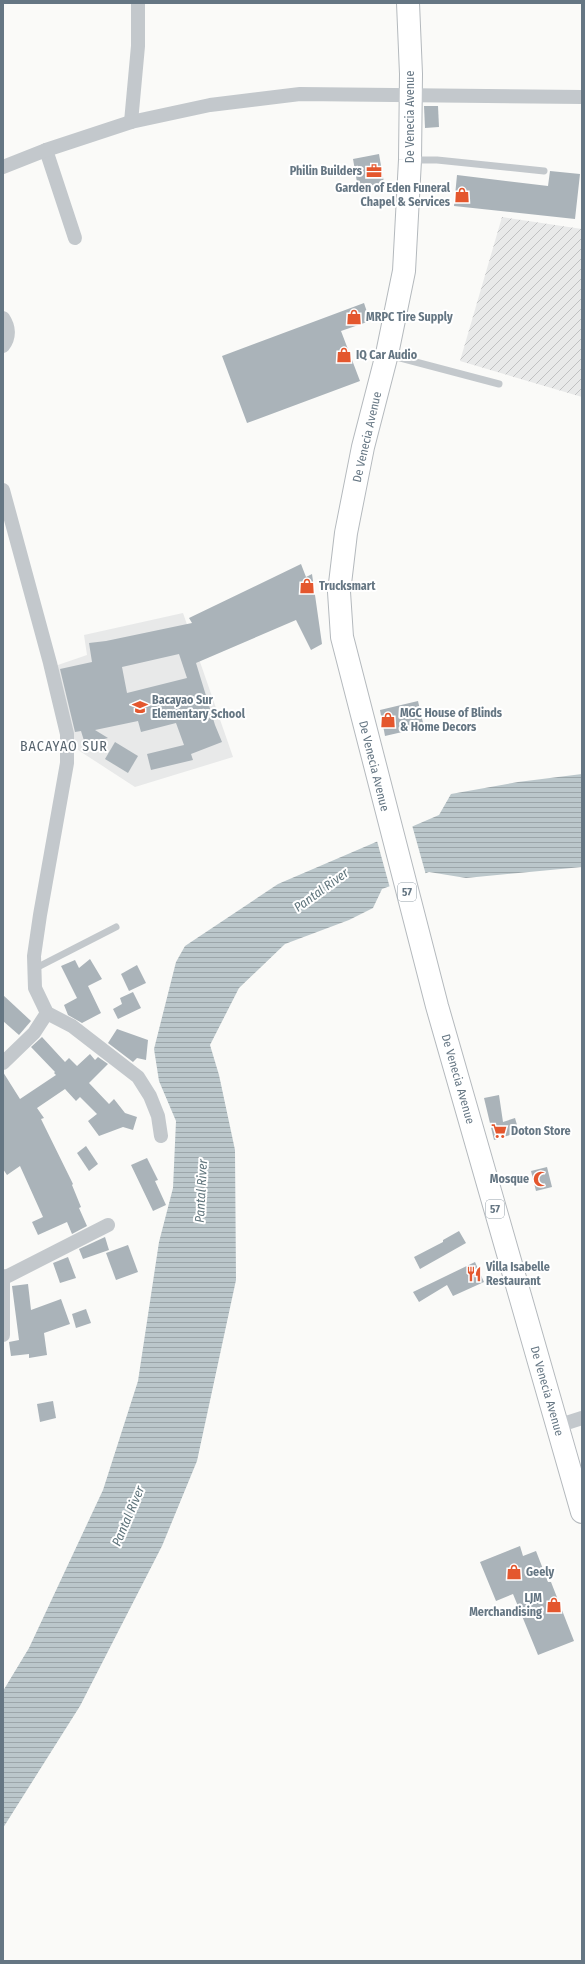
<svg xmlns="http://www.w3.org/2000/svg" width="585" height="1964" font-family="'Fira Sans Condensed',sans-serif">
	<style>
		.built { fill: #e8e9e9 }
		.industrial { fill: url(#industrial-furrows) }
		.water { fill: url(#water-rules) }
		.pier { fill: #fafaf8 }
		.building { fill: #aab3b9; fill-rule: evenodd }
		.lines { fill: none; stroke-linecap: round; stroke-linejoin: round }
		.trunk-casing { stroke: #b4b9bd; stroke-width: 24 }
		.service { stroke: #c3c8cc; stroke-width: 7 }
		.minor { stroke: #c3c8cc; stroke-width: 14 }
		.trunk { stroke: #fff; stroke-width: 22 }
		.labels { text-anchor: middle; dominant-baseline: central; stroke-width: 4; stroke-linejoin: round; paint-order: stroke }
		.shield { fill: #fff; stroke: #939fa8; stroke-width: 1 }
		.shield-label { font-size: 11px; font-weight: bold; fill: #657683 }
		.street-label { font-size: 12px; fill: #657683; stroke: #fff }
		.poi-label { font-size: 12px; font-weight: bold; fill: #657683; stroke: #fff; text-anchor: start }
		.water-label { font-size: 13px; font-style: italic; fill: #60757c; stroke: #fff }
		.quarter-label { font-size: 14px; letter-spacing: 1px; fill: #57646e; stroke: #fff }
	</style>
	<defs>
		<pattern id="industrial-furrows" width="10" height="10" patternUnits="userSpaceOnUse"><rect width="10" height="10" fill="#e8e9e9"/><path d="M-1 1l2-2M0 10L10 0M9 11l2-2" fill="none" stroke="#c0c1c2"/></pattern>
		<pattern id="water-rules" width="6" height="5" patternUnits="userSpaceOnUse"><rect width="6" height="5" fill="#bbc7cb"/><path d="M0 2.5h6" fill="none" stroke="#9ca6aa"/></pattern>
	</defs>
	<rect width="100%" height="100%" fill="#fafaf8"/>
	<polygon class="built" points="183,613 233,757 135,787 75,748 55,666 87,655 84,635"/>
	<polygon class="industrial" points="502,217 582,229 582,397 460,361"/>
	<polygon class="water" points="582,774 582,867 466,878 429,872 382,889 373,908 349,920 285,944 239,988 210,1045 219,1075 235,1150 236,1280 197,1461 162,1546 80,1706 3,1828 3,1691 29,1648 103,1490 138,1381 159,1242 173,1188 176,1121 159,1081 154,1049 176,962 185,946 278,884 439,815 451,794 518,782"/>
	<polygon class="pier" points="412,825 426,875 390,888 377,841"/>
	<g class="building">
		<polygon points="424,106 438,106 439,127 425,128"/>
		<polygon points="379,154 384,183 358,188 353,159"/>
		<polygon points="550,171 580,174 575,219 454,206 457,175 548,186"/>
		<polygon points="364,303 370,321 341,331 360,381 247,423 222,356"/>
		<path d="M301 564 306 577 312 574 322 644 311 650 296 620 196 663 215 725 222 742 191 754 193 760 151 770 147 754 184 745 176 723 141 732 138 721 95 730 108 738 85 744 81 731 75 732 60 669 92 662 89 643 106 641 192 623 189 618ZM179 654 187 678 127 693 122 667Z"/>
		<polygon points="418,701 424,727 385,736 380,710"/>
		<polygon points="115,742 138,756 128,773 105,759"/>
		<polygon points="90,959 102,979 88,986 101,1013 82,1023 68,1015 64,1005 77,998 61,966 75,960 79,968"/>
		<polygon points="137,965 146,983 129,991 121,974"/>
		<polygon points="133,992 141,1008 118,1019 113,1009 122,1004 120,998"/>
		<polygon points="3,995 31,1021 19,1035 3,1021"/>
		<polygon points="117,1029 148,1040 146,1060 137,1058 133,1062 108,1043"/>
		<polygon points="42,1037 65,1062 69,1058 77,1066 90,1054 95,1060 98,1057 108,1064 89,1083 109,1104 114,1099 125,1113 137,1117 133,1130 123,1127 99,1136 88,1121 97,1114 80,1097 76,1101 65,1089 37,1108 44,1118 41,1119 73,1184 72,1185 81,1207 79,1208 87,1226 72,1234 67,1222 38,1235 32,1222 43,1217 20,1166 7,1175 3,1169 3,1072 20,1099 56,1075 54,1073 55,1072 31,1047"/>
		<polygon points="499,1095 503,1122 515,1118 519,1132 494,1140 484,1098"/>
		<polygon points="86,1146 98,1164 89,1171 77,1153"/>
		<polygon points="147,1158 158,1180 155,1181 166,1205 153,1211 131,1165"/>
		<polygon points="547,1167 552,1187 536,1191 531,1171"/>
		<polygon points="459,1231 466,1243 420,1269 414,1257 443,1242 443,1240"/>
		<polygon points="105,1237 109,1250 83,1259 79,1249"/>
		<polygon points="128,1245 138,1272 116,1280 106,1253"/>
		<polygon points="68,1257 76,1278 60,1283 53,1263"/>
		<polygon points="475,1262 484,1282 453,1296 447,1285 419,1302 413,1292"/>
		<polygon points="28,1284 31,1310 61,1299 70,1324 44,1333 47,1355 29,1358 29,1354 11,1356 9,1342 19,1340 12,1286"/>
		<polygon points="86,1309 91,1323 76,1328 72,1314"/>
		<polygon points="53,1401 56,1418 40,1422 37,1404"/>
		<polygon points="520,1546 523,1556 536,1551 548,1582 551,1582 574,1641 538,1655 513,1594 496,1601 480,1562"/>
	</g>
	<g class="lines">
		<defs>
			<polyline id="trunk" points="408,3 411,74 410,160 404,271 387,354 363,447 346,533 339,592 342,637 437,1006 582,1512"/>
		</defs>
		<use href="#trunk" class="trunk-casing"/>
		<g class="service">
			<polyline points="412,160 437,160 544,171"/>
			<polyline points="389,355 499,384"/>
			<polyline points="34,969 116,927"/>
		</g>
		<g class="minor">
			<polyline points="131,122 138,46 138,3"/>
			<polyline points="46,150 75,238"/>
			<polyline points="3,167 46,150 131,122 210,105 300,94 582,97"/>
			<path d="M3 318C9 327 10 337 3 346"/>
			<polyline points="3,490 50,663 67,734 67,763 40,915 34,956 35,988 47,1013 72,1026 138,1077 150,1096 158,1116 161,1136"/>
			<polyline points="3,1063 34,1033 47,1013"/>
			<polyline points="3,1276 3,1335"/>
			<polyline points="4,1278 108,1225"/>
			<polyline points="557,1426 582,1418"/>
		</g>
		<use href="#trunk" class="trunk"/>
	</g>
	<defs>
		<symbol id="office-bare" viewBox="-9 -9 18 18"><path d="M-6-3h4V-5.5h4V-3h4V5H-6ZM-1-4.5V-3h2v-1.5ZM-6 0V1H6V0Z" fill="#e4572e" stroke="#fff" stroke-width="2.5" paint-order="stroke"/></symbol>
		<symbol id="shop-bare" viewBox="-9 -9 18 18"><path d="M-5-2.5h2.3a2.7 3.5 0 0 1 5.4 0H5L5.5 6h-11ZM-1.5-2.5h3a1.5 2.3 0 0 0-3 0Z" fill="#e4572e" stroke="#fff" stroke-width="2.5" paint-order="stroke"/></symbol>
		<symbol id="school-bare" viewBox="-9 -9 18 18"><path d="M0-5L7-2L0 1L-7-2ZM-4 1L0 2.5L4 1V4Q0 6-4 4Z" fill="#e4572e" stroke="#fff" stroke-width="2.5" paint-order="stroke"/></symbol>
		<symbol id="supermarket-bare" viewBox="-9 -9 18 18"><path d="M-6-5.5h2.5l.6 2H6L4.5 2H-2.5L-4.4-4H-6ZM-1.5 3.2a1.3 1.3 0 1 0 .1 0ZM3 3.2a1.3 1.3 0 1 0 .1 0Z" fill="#e4572e" stroke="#fff" stroke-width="2.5" paint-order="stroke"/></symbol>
		<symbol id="mosque-bare" viewBox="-9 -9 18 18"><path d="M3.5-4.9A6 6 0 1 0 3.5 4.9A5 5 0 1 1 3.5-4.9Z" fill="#e4572e" stroke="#fff" stroke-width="2.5" paint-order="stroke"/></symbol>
		<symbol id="restaurant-bare" viewBox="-9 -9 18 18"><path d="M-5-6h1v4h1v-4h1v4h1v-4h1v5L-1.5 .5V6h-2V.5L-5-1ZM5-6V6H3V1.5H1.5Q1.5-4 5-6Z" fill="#e4572e" stroke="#fff" stroke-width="2.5" paint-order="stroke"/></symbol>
	</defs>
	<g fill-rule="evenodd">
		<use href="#office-bare" x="363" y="160" width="22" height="22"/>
		<use href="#shop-bare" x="451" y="184" width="22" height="22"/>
		<use href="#shop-bare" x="343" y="306" width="22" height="22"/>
		<use href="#shop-bare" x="333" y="344" width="22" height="22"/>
		<use href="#shop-bare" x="296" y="575" width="22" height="22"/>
		<use href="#school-bare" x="129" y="696" width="22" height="22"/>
		<use href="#shop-bare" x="377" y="709" width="22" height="22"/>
		<use href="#supermarket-bare" x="488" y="1120" width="22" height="22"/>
		<use href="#mosque-bare" x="530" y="1168" width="22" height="22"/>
		<use href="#restaurant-bare" x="463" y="1263" width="22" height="22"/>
		<use href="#shop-bare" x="503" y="1561" width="22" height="22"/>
		<use href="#shop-bare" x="543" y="1594" width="22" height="22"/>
	</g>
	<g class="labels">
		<g class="shield">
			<rect x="398" y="883" width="18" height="18" rx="3"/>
			<rect x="486" y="1200" width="18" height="18" rx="3"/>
		</g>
		<g class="shield-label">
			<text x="407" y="892">57</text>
			<text x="495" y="1209">57</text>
		</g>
		<g class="street-label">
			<text transform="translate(410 117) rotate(-90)">De Venecia Avenue</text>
			<text transform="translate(367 437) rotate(-77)">De Venecia Avenue</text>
			<text transform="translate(374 766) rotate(76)">De Venecia Avenue</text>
			<text transform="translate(458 1079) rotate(74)">De Venecia Avenue</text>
			<text transform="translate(547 1391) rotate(74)">De Venecia Avenue</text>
		</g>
		<g class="poi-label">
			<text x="362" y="171" text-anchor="end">Philin Builders</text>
			<text x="450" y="188" text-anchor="end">Garden of Eden Funeral<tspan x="450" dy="14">Chapel &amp; Services</tspan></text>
			<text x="366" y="317">MRPC Tire Supply</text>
			<text x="356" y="355">IQ Car Audio</text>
			<text x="319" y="586">Trucksmart</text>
			<text x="152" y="700">Bacayao Sur<tspan x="152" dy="14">Elementary School</tspan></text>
			<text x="400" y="713">MGC House of Blinds<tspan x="400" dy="14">&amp; Home Decors</tspan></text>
			<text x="511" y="1131">Doton Store</text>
			<text x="529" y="1179" text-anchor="end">Mosque</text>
			<text x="486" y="1267">Villa Isabelle<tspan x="486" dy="14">Restaurant</tspan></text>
			<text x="526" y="1572">Geely</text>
			<text x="542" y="1598" text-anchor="end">LJM<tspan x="542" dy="14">Merchandising</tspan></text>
		</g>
		<g class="water-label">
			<text transform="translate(321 890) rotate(-36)">Pantal River</text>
			<text transform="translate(201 1191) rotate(-87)">Pantal River</text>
			<text transform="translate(128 1516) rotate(-67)">Pantal River</text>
		</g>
		<g class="quarter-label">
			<text x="64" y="746">BACAYAO SUR</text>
		</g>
	</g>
	<rect width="585" height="1964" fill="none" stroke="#657683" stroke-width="8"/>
</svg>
